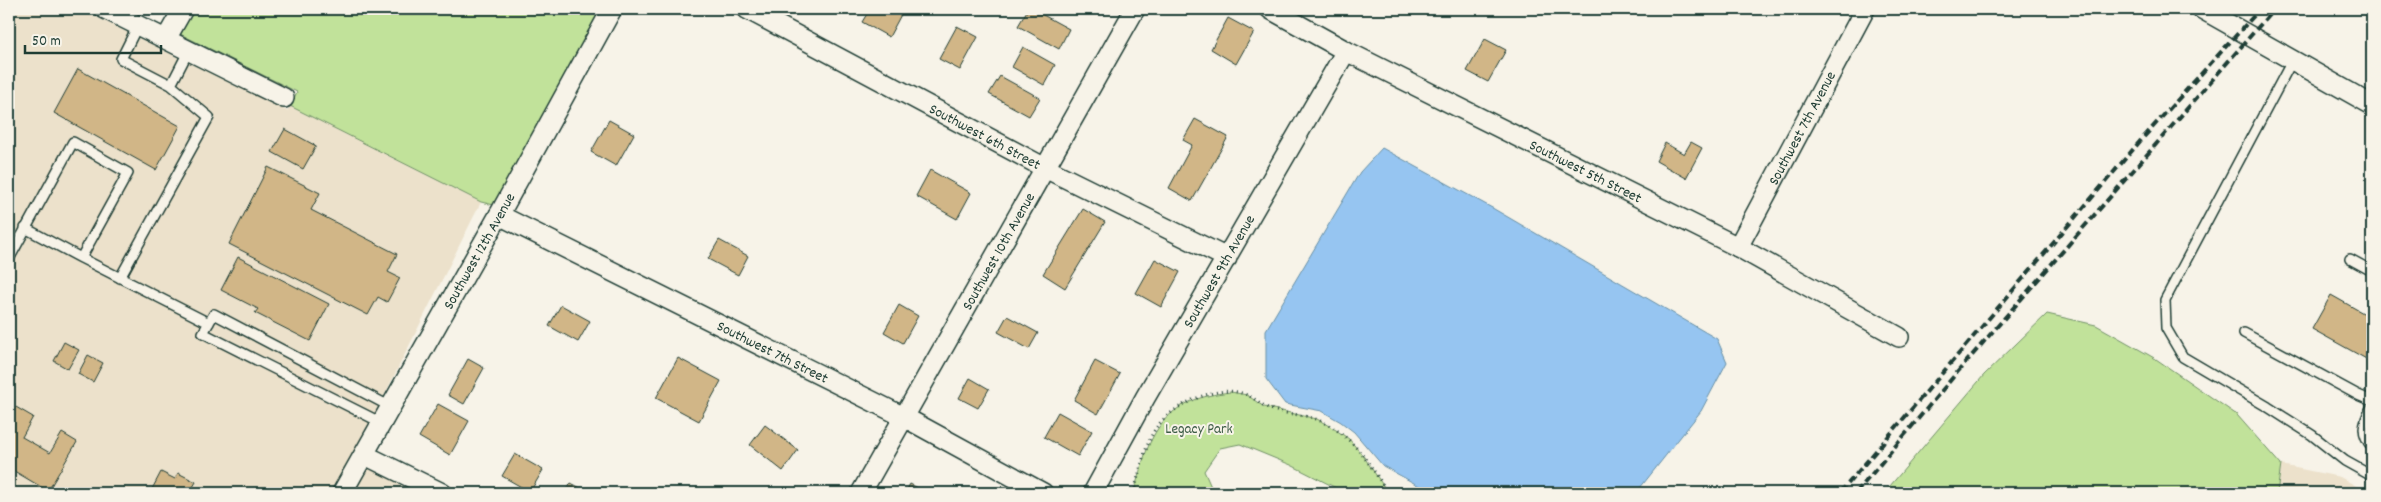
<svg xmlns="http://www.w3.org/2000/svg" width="2381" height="502" font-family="Dekko,sans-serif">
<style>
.built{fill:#ece1cb}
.green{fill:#c1e29a;stroke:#709067}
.water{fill:#96c5f1;stroke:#668fa5}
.building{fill:#d1b687;stroke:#1f3d34}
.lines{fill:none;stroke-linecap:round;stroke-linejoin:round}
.lane-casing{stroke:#1f3d34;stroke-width:12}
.street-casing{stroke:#1f3d34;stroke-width:22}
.path{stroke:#1f3d34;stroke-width:3;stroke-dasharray:1 4;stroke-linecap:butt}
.lane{stroke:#f7f3e8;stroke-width:9}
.street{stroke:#f7f3e8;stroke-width:19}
.rail{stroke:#1f3d34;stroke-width:4;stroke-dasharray:8 4;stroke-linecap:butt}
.labels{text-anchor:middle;stroke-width:4;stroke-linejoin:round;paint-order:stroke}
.street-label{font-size:15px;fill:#1f3d34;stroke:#f7f3e8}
.park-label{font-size:15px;fill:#3f5e48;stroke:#f7f3e8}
</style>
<rect width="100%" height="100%" fill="#f7f3e8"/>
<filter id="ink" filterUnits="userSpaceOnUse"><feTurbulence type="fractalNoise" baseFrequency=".02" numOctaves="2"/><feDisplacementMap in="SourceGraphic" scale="10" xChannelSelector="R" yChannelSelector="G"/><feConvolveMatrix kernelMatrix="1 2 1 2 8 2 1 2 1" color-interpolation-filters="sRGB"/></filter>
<g filter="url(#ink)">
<path class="built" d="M9,9H80L287,111L290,106L481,202L357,450L332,493H9Z
M2281,465L2340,477L2369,493H2277Z
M368,468L419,493H353Z"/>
<path class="green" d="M193,9H601L494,205L481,202L290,106L297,92L180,34Z
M2047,314L2096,325L2156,359L2237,415L2281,465L2277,493H1884L1984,375Z
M1231,392L1247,395L1264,407L1317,419L1336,430L1349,439L1364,457L1388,493H1346L1291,465L1240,444L1220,448L1204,471L1212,489L1224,493H1134C1149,432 1163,399 1231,392Z"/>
<path class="water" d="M1382,148L1494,209L1717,339L1727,362L1701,411L1636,493H1432L1383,466L1354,432L1341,422L1322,411L1285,404L1266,379V330L1360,172Z"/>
<path class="building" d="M870,9H904L889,37L862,22Z
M1028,9H1032L1069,29L1059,49L1018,26Z
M1228,18L1254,32L1236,64L1211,49Z
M957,26L978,37L960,70L939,59Z
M1485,39L1506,50L1488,82L1467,71Z
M1023,47L1055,65L1044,85L1012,67Z
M78,69L180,126L156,170L54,113Z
M1000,76L1040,98L1029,116L989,94Z
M1195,119L1228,137L1192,201L1169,188L1192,145L1183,140Z
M609,120L634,134L616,166L591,152Z
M285,129L316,146L303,169L272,152Z
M1691,142L1702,148L1686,178L1656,161L1665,143L1684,154Z
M268,167L320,193L311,210L397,254L388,272L400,278L387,302L378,297L368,315L229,244Z
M930,170L971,193L957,219L916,196Z
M1083,209L1105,222L1065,288L1043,274Z
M719,240L748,256L738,275L708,259Z
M238,257L329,304L310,341L255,313L258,309L221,290Z
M1155,259L1180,272L1161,307L1136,293Z
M2331,295L2372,318V357L2370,361L2312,329Z
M561,305L590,321L578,342L549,326Z
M899,305L918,316L903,343L884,332Z
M1007,316L1038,333L1029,349L998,332Z
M64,342L79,350L68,369L54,361Z
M88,355L103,363L93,382L78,374Z
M678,358L721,381L699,421L656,398Z
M468,359L484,368L464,404L448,395Z
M1095,361L1120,374L1098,414L1074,400Z
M970,378L989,389L978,408L959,398Z
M9,403L33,417L22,437L50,453L62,433L77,442L48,491L9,468Z
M438,404L469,421L450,455L419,437Z
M1058,412L1092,431L1078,456L1044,437Z
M765,425L798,450L783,471L750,445Z
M515,454L543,470L530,492L502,476Z
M161,472L175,479L178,473L196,482L193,487L206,493H150Z
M571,483L590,493H565Z
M910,484L928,493H905Z"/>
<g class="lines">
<g class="lane-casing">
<path id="lane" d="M2293,59L2165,300L2166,328L2183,357L2268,407L2312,435L2345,461L2372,476
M171,85L189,50
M81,258L209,323
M9,259L73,142L128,173L81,258L25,228
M2350,259L2372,271
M120,278L209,117L171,85L121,59L138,25
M2244,333L2358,395L2372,401
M2372,406C2363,423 2360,432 2372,447
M382,423L203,333L214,314L391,407"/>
</g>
<g class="street-casing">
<g id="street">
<path d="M105,9L284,98"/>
<path id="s1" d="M747,9L1045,168L1227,258"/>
<path id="s2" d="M1270,9L1346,51L1738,247L1899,337"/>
<path d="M2202,9L2372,105"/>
<path d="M166,39L183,9"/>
<path id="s3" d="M499,215L904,417L1043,493"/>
<path id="s4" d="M1738,247L1865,9"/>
<path d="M365,455L442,493"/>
<path id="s5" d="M342,493L499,215L612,9"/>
<path id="s6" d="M861,493L1135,9"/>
<path id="s7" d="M1093,493L1145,398L1346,51"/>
</g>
</g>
<path class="path" d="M1134,493C1138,476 1146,442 1156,428C1172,405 1219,382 1247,395C1257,399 1263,407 1273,410C1288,415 1305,414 1318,420C1351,433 1370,464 1388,493"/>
<use href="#lane" class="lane"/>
<use href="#street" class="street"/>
<path class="rail" d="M1840,493L2142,139L2260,9
M1856,493L1954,376L2274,9"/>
</g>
</g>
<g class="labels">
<g class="street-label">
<text dy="5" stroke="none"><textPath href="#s4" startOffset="135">Southwest 7th Avenue</textPath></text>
<text dy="5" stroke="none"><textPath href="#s1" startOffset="270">Southwest 6th Street</textPath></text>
<text dy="5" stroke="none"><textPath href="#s2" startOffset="355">Southwest 5th Street</textPath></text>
<text dy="5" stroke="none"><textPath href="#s6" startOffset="278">Southwest 10th Avenue</textPath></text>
<text dy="5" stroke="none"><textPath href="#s5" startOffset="278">Southwest 12th Avenue</textPath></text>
<text dy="5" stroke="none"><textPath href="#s7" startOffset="255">Southwest 9th Avenue</textPath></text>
<text dy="5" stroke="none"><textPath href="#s3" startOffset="306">Southwest 7th Street</textPath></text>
</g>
<g class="park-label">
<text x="1199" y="433">Legacy Park</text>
</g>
</g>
<rect width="2381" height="502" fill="none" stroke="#f7f3e8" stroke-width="30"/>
<rect x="15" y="15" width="2351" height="472" fill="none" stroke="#1f3d34" stroke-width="2" filter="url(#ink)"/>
<path d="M25 45v8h136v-8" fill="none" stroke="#1f3d34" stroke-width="2.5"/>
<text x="32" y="45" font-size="15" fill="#1f3d34" stroke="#f7f3e8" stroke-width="4" paint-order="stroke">50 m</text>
</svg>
